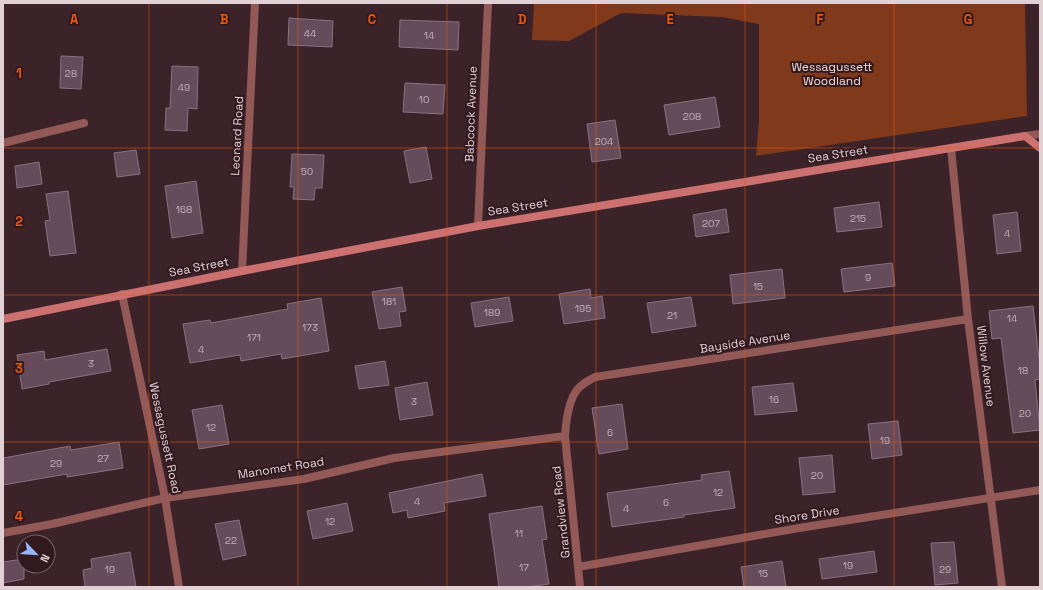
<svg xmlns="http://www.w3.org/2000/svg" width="1043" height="590" font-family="'Space Grotesk',sans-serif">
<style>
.green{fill:#80391b}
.building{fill:#664c5b;stroke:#8b7080}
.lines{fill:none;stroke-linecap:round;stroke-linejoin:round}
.street{stroke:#935957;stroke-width:8}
.secondary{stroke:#cc716f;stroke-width:8}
.grid{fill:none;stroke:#e8590c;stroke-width:1;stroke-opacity:0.55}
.labels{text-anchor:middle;stroke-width:4;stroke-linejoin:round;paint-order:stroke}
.number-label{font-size:10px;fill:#c2afb6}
.park-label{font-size:12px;fill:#f2dbd3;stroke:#321920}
.street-label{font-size:12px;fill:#e1d0d4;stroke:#321920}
.grid-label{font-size:13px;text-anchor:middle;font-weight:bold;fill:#e8590c;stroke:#321920;stroke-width:4;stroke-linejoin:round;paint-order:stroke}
</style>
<rect width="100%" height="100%" fill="#3c232a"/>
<path class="green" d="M534,3H1025L1027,116L756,156L759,120V24L722,17L621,13L569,41L532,40Z"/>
<path class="building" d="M289,18L333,21L332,47L288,45Z
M400,20L459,22L458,50L399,47Z
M61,56L83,57L81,89L60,88Z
M172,66L198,67L197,109L188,108L187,131L165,130L166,108H170Z
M405,83L445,85L443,114L403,112Z
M715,97L720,127L669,135L664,105Z
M615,120L621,158L592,162L587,124Z
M426,147L432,179L410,183L404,151Z
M136,150L140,174L117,177L114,153Z
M292,154L324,155L322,188H315L314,200L293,199L294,187H290Z
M39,162L42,184L17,188L15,166Z
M196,181L203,233L172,238L165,186Z
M68,191L76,253L50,256L45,221L50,220L46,194Z
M879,202L882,227L837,232L834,208Z
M726,209L729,232L696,237L693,215Z
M1017,212L1021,251L997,254L993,215Z
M892,263L895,286L844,292L841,269Z
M782,269L785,298L733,304L730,275Z
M402,287L406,311L399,312L401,326L379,329L372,292Z
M590,289L591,298L602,296L605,318L564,324L559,294Z
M509,297L513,321L475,327L471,303Z
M691,297L696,326L652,333L647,303Z
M321,298L329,351L282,359L281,354L241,361L240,355L190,363L183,324L210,320L211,323L288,309L287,304Z
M1033,306L1039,358H1040V379L1035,380L1040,430L1013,433L1001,338L992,339L989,311Z
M107,349L111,371L49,382V384L22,389L17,355L44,351L45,360Z
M385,361L389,385L359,389L355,366Z
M427,382L433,415L400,420L395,388Z
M793,383L797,411L755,415L752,387Z
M622,404L628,449L599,454L592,408Z
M222,405L229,444L199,449L192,410Z
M898,421L902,455L872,459L868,424Z
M119,442L123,468L67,477V474L3,485V458L70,446L71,450Z
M832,455L835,492L803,495L799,458Z
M729,471L735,508L684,515V517L612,527L607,493L702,480L701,475Z
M482,474L486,496L444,503L445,511L408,518L407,510L393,513L389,493Z
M347,503L353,531L313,539L307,511Z
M542,506L547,539L542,540L549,584L527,587H499L489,514Z
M239,520L246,555L223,560L215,524Z
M954,542L958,583L935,585L931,543Z
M874,551L877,572L822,579L819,559Z
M130,552L136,587H85L83,570L92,568L91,559Z
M24,559V579L3,583V562Z
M782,561L786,587H744L741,567Z"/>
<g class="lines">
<path class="street" d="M1025,136L1040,134
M3,143L84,123
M951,148L968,319L1002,587
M478,226L488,3
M242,271L255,3
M122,294L165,498L179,587
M3,533L52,524L165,498L304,479L394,458L565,436
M578,567L799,528L1040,490
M580,587L565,436C566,421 569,395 581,386C585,382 590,380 595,377L968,319"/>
<path class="secondary" d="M3,319L242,271L478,226L951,148L1025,136L1040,148"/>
</g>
<path class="grid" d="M149,3V587M298,3V587M447,3V587M596,3V587M745,3V587M894,3V587M3,148H1040M3,295H1040M3,442H1040"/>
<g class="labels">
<g class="number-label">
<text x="310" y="37">44</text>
<text x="429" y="39">14</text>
<text x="71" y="77">28</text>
<text x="184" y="91">49</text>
<text x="424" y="103">10</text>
<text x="692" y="120">208</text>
<text x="604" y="145">204</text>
<text x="307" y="175">50</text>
<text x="184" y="213">168</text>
<text x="858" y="222">215</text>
<text x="711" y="227">207</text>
<text x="1007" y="237">4</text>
<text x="868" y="281">9</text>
<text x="758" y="290">15</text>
<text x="389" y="305">181</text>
<text x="583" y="312">195</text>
<text x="492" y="316">189</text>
<text x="672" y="319">21</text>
<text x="1012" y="322">14</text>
<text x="310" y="331">173</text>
<text x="254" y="341">171</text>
<text x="201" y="353">4</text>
<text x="91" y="367">3</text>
<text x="1023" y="374">18</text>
<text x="774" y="403">16</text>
<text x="414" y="405">3</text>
<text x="1025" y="417">20</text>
<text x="211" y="431">12</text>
<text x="610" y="436">6</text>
<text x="885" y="444">19</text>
<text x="103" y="462">27</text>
<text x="56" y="467">29</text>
<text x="817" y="479">20</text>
<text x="718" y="496">12</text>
<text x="417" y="505">4</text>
<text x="666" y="506">6</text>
<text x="626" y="512">4</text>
<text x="330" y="525">12</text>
<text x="519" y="537">11</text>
<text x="231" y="544">22</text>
<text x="848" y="569">19</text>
<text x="524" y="571">17</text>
<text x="110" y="573">19</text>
<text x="945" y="573">29</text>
<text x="763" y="577">15</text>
</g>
<g class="park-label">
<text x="832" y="71">Wessagussett<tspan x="832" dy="14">Woodland</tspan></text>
</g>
<g class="street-label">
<text transform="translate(471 114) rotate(-88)" y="4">Babcock Avenue</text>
<text transform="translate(237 136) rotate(-87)" y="4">Leonard Road</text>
<text transform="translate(838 154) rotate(-9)" y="4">Sea Street</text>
<text transform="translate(518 207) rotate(-9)" y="4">Sea Street</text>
<text transform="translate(199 267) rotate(-11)" y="4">Sea Street</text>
<text transform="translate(745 342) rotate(-9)" y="4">Bayside Avenue</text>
<text transform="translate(986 366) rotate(83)" y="4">Willow Avenue</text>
<text transform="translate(165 438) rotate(78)" y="4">Wessagussett Road</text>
<text transform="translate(281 468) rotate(-9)" y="4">Manomet Road</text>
<text transform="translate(561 512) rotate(-96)" y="4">Grandview Road</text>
<text transform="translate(807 515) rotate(-9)" y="4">Shore Drive</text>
</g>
</g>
<g class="grid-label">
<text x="74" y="24">A</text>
<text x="224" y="24">B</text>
<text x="372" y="24">C</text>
<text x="522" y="24">D</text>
<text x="670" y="24">E</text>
<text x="820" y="24">F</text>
<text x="968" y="24">G</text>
<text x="19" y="78">1</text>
<text x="19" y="226">2</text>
<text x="19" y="373">3</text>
<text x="19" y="521">4</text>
</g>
<rect width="1043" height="590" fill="none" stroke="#e1d0d4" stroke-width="8"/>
<g transform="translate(36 554) rotate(115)"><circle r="19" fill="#321920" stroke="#786268"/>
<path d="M0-3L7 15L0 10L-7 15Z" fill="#97b6fd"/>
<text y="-6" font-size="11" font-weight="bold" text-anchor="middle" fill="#e1d0d4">N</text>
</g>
</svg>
